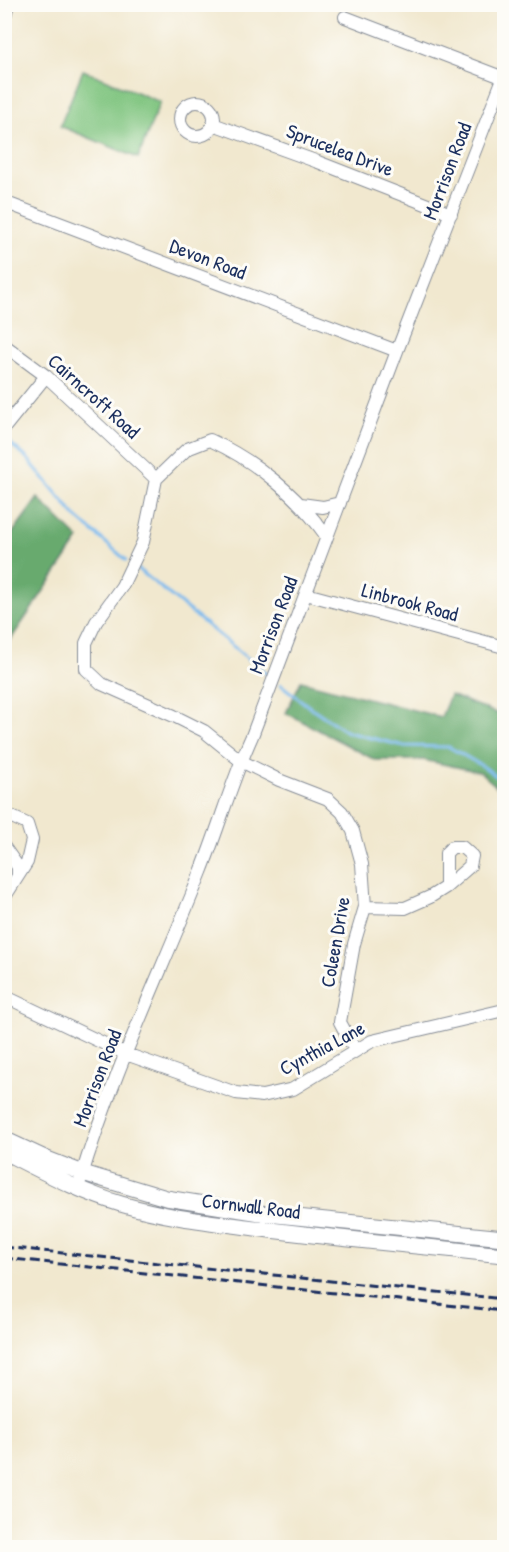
<svg xmlns="http://www.w3.org/2000/svg" width="509" height="1552" font-family="'Patrick Hand',sans-serif">
<style>
.green{fill:#80c580;stroke:#4e7a6f;stroke-width:1.5}
.forest{fill:#68aa6e;stroke:#426c66;stroke-width:1.5}
.lines{fill:none;stroke-linecap:round;stroke-linejoin:round}
.stream{stroke:#7abaee;stroke-width:3}
.minor-casing{stroke:#868c96;stroke-width:14}
.major-casing{stroke:#868c96;stroke-width:17}
.minor{stroke:#fff;stroke-width:12}
.major{stroke:#fff;stroke-width:15}
.rail{stroke:#1b2f5e;stroke-width:3;stroke-dasharray:9 4.5;stroke-linecap:butt}
.labels{text-anchor:middle;stroke-width:6;stroke-linejoin:round;paint-order:stroke}
.street-label{font-size:20px;fill:#1b2f5e;stroke:#fdfcf7}
</style>
<rect width="100%" height="100%" fill="#fdfcf7"/>
<filter id="ink" filterUnits="userSpaceOnUse"><feTurbulence type="fractalNoise" baseFrequency=".0167" numOctaves="2"/><feDisplacementMap in="SourceGraphic" scale="12" xChannelSelector="R" yChannelSelector="G"/><feConvolveMatrix kernelMatrix="1 2 1 2 8 2 1 2 1" color-interpolation-filters="sRGB"/></filter>
<filter id="wash" filterUnits="userSpaceOnUse"><feTurbulence type="fractalNoise" baseFrequency=".008" numOctaves="4" result="noise"/><feDisplacementMap in="SourceGraphic" scale="24" xChannelSelector="R" yChannelSelector="G"/><feGaussianBlur stdDeviation="1.35" result="paint"/><feColorMatrix in="noise" values="0 0 0 0 0 0 0 0 0 0 0 0 0 0 0 0 0 1.4 0 .05"/><feComposite in="paint" operator="in"/></filter>
<g filter="url(#wash)">
<rect width="100%" height="100%" fill="#f1e8cf"/>
<path class="green" d="M83,70L160,102L138,158L60,126Z"/>
<path class="forest" d="M38,498L79,539L5,648V543Z
M301,681L441,717L450,695L504,716V793L480,772L423,760H375L286,713Z"/>
<g class="lines">
<path class="stream" d="M5,439L27,458L77,518L126,560
M138,569L267,674
M280,684L307,705L347,732L404,746L449,747L484,767L504,782"/>
</g>
</g>
<g filter="url(#ink)">
<g class="lines">
<g class="minor-casing">
<path id="minor" d="M345,17L504,78
M4,20L8,4
M180 119a17 17 0 1 1 34 0a17 17 0 1 1-34 0Z
M213,124L318,162L451,214
M4,202L397,351
M4,345L46,376L156,479
M4,428L46,376
M301,504L323,507L340,503
M327,537C298,496 256,461 210,440L187,449L156,479L143,542L122,586L96,622L86,643V669L102,684L174,716L204,731L241,761L279,780L328,799L342,812L353,831L362,864L365,907L354,944L340,1022L355,1050
M306,594L504,647
M4,819L12,817L27,824L32,840L27,862L4,898
M4,847L18,867V875
M365,907L405,908L430,897L446,887L470,866L472,856L462,847H452L446,853V887
M4,996L126,1054L236,1093L262,1096L293,1089L372,1041L504,1010
M80,1181C112,1075 160,975 201,872C219,827 232,780 252,736L397,351L504,76"/>
</g>
<g class="major-casing">
<path id="major" d="M4,1139L47,1159L83,1173L166,1198L267,1214L504,1238
M4,1152C42,1171 80,1192 121,1204C164,1217 210,1222 255,1228C338,1239 421,1246 504,1255"/>
</g>
<use href="#minor" class="minor"/>
<use href="#major" class="major"/>
<path class="rail" d="M4,1247L504,1299
M4,1258L504,1311"/>
</g>
</g>
<g class="labels">
<g class="street-label">
<text transform="translate(340 150) rotate(21)" y="7">Sprucelea Drive</text>
<text transform="translate(447 171) rotate(-69)" y="7">Morrison Road</text>
<text transform="translate(208 259) rotate(21)" y="7">Devon Road</text>
<text transform="translate(94 396) rotate(42)" y="7">Cairncroft Road</text>
<text transform="translate(410 602) rotate(15)" y="7">Linbrook Road</text>
<text transform="translate(273 625) rotate(-69)" y="7">Morrison Road</text>
<text transform="translate(335 942) rotate(-80)" y="7">Coleen Drive</text>
<text transform="translate(322 1048) rotate(-28)" y="7">Cynthia Lane</text>
<text transform="translate(97 1078) rotate(-69)" y="7">Morrison Road</text>
<text transform="translate(251 1206) rotate(7)" y="7">Cornwall Road</text>
</g>
</g>
<rect width="509" height="1552" fill="none" stroke="#fdfcf7" stroke-width="24"/>
</svg>
